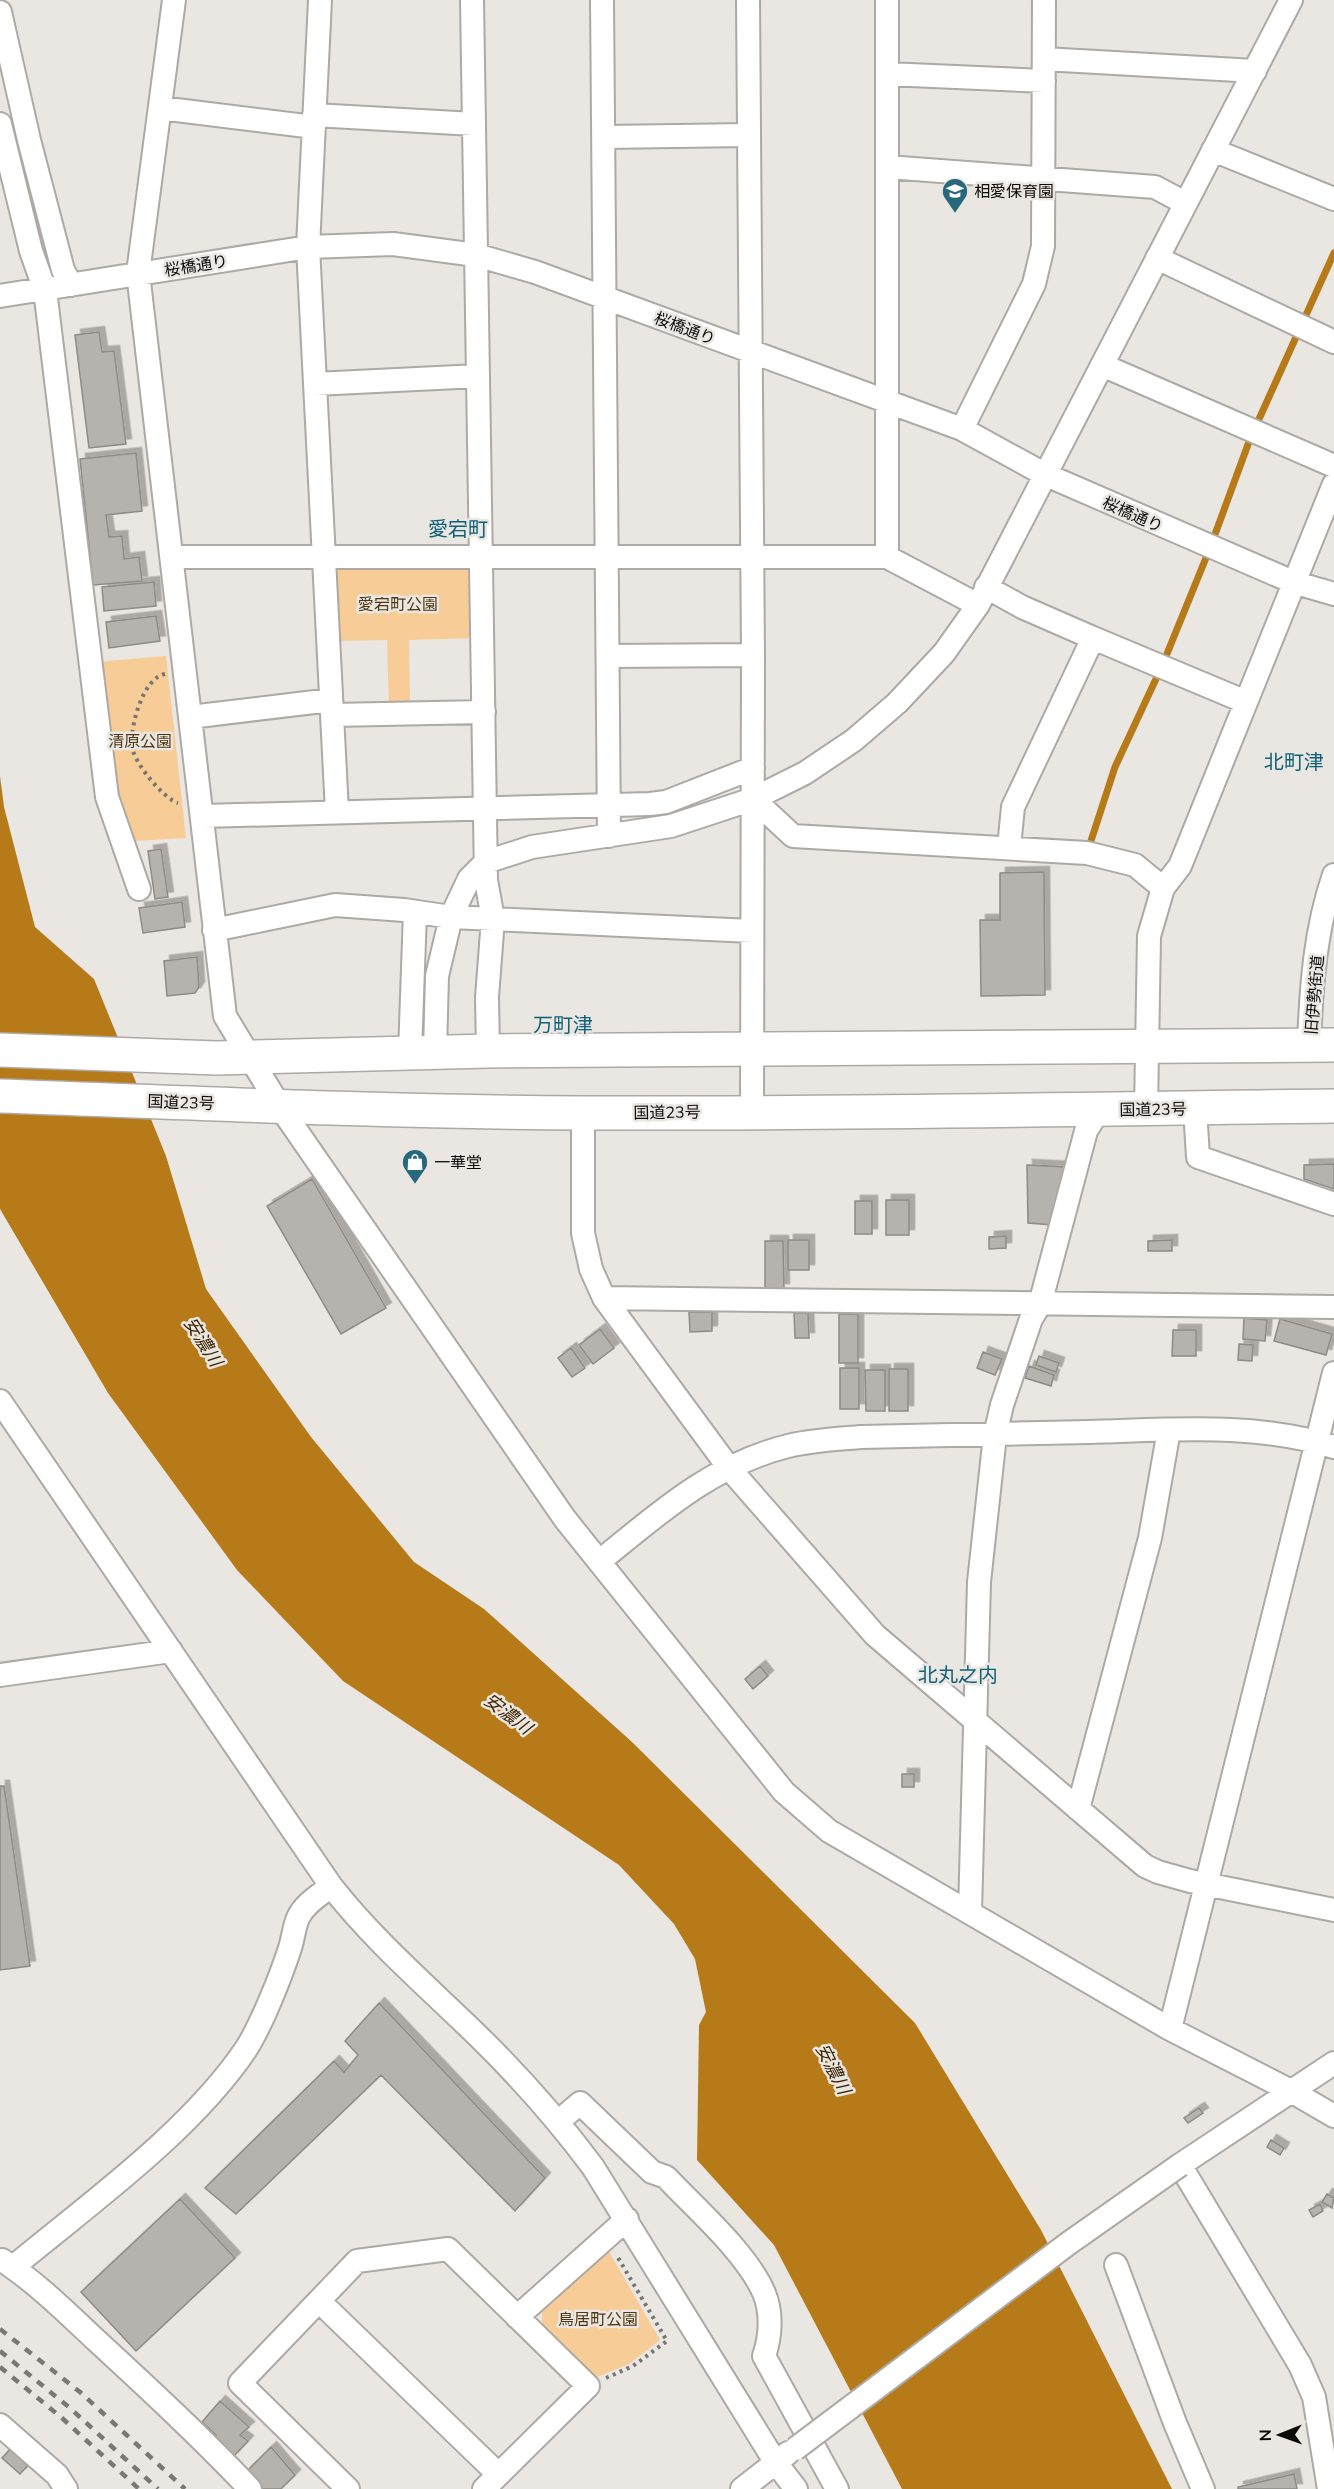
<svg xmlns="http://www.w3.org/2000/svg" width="1334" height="2489" font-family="Mulish,'Noto Sans JP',sans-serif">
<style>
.green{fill:#f7cc96}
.water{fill:#b77a18}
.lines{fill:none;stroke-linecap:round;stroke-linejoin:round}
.stream{stroke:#b77a18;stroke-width:7}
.building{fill:#b6b2ad;stroke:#8f8b87;stroke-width:1.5;filter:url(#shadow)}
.minor-casing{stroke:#ada9a4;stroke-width:26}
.highway-casing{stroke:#ada9a4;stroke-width:36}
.path{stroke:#777572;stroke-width:4;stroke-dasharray:3 4.5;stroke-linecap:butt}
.minor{stroke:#fff;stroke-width:22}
.highway{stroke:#fff;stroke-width:33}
.rail{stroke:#7a7774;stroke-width:4.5;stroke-dasharray:8 8;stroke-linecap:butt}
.minor-bridge-casing{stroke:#ada9a4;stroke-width:26;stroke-linecap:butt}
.minor-bridge{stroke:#fff;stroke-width:22}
.labels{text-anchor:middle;stroke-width:5;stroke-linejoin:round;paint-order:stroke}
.poi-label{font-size:16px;fill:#0d0b0a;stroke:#eae6e1;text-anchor:start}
.street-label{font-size:16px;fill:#0d0b0a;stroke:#eae6e1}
.park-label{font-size:16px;fill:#503712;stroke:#eae6e1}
.water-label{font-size:18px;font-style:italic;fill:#3c2300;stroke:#eae6e1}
.quarter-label{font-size:20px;fill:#106178;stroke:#eae6e1}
</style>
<defs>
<filter id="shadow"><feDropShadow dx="5.5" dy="-5.5" stdDeviation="0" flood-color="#0004"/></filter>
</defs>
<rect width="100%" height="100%" fill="#eae6e1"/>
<path class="green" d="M342,567H464L472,575L474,638L409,640L410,706L389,707L387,640L338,641L335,574Z
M166,656L186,838L134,841L115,807L97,662Z
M608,2250L660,2340L629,2364L597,2377L542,2326V2309Z"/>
<path class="water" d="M0,776L4,807L35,927L94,979L166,1156L206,1289L311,1437L414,1562L484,1609L632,1742L915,2023L1041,2230L1172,2489H902L774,2245L697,2160L699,2025L706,2012L695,1959L674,1924L619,1865L343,1681L237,1570L108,1393L0,1209Z"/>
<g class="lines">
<path class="stream" d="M1088,850L1115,767L1162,666L1210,548L1250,439L1334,253"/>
</g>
<path class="building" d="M99,332L102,352L114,351L126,444L89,448L75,335Z
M136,453L142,511L106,515L109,537L122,536L124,559L139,557L142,581L93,585L80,459Z
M154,582L156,606L104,611L102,587Z
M156,616L160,641L109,648L106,622Z
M161,849L168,897L155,899L148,851Z
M1044,872L1045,995L981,996L980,920H1000V873Z
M182,902L185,927L143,933L139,908Z
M197,957L199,987L195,993L167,996L164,961Z
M1334,1164V1189L1304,1179V1165Z
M1027,1165L1067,1167L1053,1225L1028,1223Z
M312,1179L386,1308L341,1334L267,1206Z
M886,1200H909V1235H886Z
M855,1201H872V1234H855Z
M1006,1236V1248L989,1249V1237Z
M788,1240H809V1270H788Z
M1172,1240V1251H1148V1241Z
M765,1241H783L784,1289H765Z
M689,1312H712V1331L690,1332Z
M794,1313H808L809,1338H795Z
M839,1314H858V1363H839Z
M1244,1318L1267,1320L1265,1341L1243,1339Z
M1280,1319L1332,1334L1326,1355L1274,1341Z
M600,1329L614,1348L593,1364L579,1345Z
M1173,1330H1196V1356H1172Z
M1239,1344L1253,1345L1252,1361L1238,1360Z
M571,1348L585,1368L572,1377L558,1358Z
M983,1352L1002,1359L995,1375L977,1368Z
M1039,1356L1059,1363L1056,1372L1036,1365Z
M1029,1366L1054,1375L1051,1386L1025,1378Z
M840,1368H859V1409H840Z
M889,1369H908V1411H889Z
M865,1370H885V1411H866Z
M760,1666L768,1676L753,1689L745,1679Z
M902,1774H914V1787H902Z
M0,1786H4L30,1966L0,1970Z
M379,2003L545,2178L515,2211L381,2075L236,2214L205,2188L334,2061L344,2072L358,2055L345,2041Z
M1199,2108L1203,2113L1188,2123L1184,2118Z
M1271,2140L1284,2148L1280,2155L1267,2147Z
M1327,2194L1334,2198L1332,2208L1322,2202Z
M180,2199L235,2258L136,2351L81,2292Z
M1320,2204L1323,2211L1313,2217L1309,2210Z
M220,2401L249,2427L240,2435L248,2441L232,2458L211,2441L216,2435L202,2422Z
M13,2446L31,2462L20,2474L2,2458Z
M271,2447L295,2475L281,2489H261L245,2473Z
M1294,2474L1297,2489H1238V2487Z"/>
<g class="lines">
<g class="minor-casing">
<path id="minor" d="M174,0L138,273L225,1016L280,1107L565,1519L784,1792L829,1831L1170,2029L1291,2091L1334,2116
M320,0L308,247L337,812
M472,0L486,880L493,919L487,997L488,1051
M602,0L609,836
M748,0L753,655L752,1112
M887,0V557
M0,12L29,140L63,270L71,285
M1044,59L1255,71
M887,74L1044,81
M160,108L314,127
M314,115L474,124
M0,124L31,251L45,290L107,797L139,889
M604,137L748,135
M1213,150L1334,199
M887,167L1155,187L1185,203
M1157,258L1334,342
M0,296L308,247L393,244L476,255L535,272L962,429L1044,474L1293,582L1334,594
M1102,365L1334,466
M315,384L478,376
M962,429L1034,284L1043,246L1044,0
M172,557H887L978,605
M986,587L1022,607L1093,638
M608,656L753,655
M332,715L484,712
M190,717L331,700
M753,799L793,836L1087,853L1135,865L1163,888
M203,816L650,804L666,802L753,768
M1009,847L1013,807L1093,638L1246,702
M214,930L335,905L404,910L451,917L752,931
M1309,1045C1311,989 1315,929 1334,875
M410,1053L415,912
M435,1053L437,976L451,917L469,879L486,862L532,847L671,826L753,799L805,773L854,740L897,703L944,653L978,605L1291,0
M1146,1109L1149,936L1163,888L1180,866L1334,484
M1195,1109L1198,1157L1334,1204
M583,1113V1233L591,1269L604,1298L729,1468L875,1635L1145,1866L1158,1872L1190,1881L1334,1910
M604,1298L1334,1307
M0,1401L331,1886C375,1942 428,1987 478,2036C520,2077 558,2120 593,2167L776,2463L796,2489
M600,1561C659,1513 712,1465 788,1446C812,1440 837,1439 861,1437C937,1436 1013,1434 1089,1432C1170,1430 1256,1422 1334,1447
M0,1675L171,1651
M1078,1809L1150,1538L1169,1430
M970,1912L979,1582L995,1435L1002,1405L1031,1319L1040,1304L1086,1131L1099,1110
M1170,2029L1334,1373
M559,2121L580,2103L652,2172L666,2177C696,2209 747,2253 764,2293C772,2312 771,2336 764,2356L837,2489
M2,2260C37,2283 67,2313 97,2341C149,2389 201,2437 250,2489
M1116,2265L1175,2423L1203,2489
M13,2267C89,2204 191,2131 246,2049C261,2026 281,1976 290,1948C293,1939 294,1927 298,1918C304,1904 320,1895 331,1886
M319,2301L498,2474
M517,2317L627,2219
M0,2425L57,2475L66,2489
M348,2489L240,2383L357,2261L448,2249L588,2386L484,2489
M742,2489L788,2453
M1329,2489L1314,2397L1300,2365L1180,2165L1334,2063"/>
</g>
<g class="highway-casing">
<path id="highway" d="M0,1050L216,1058L488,1051L1334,1045
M0,1096C194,1103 389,1112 583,1113C833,1114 1084,1109 1334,1106"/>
</g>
<path class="path" d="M165,674C143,678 130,726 132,746C133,762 164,799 178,803
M606,2378L633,2366L667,2341L617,2256"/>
<use href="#minor" class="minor"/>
<use href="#highway" class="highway"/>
<path class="rail" d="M0,2329L80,2392L185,2489
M0,2351L70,2408L158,2489
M0,2367L62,2418L139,2489"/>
<g class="minor-bridge-casing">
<path id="minor-bridge" d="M795,2449L1069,2243L1180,2165"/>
</g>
<use href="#minor-bridge" class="minor-bridge"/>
</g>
<defs>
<g id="school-pin" transform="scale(1.35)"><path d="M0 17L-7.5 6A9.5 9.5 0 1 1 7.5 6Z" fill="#28687d" stroke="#eae6e1"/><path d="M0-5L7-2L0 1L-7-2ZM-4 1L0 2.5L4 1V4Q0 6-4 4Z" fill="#fff"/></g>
<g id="shop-pin" transform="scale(1.35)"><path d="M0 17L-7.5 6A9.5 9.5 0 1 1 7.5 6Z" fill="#28687d" stroke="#eae6e1"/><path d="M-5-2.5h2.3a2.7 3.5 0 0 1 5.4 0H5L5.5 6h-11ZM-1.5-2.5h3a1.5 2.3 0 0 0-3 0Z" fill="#fff"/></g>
</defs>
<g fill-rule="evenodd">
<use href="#school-pin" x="955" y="191"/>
<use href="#shop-pin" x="415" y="1162"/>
</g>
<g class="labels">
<g class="poi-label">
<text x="974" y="197">相愛保育園</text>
<text x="434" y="1168">一華堂</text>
</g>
<g class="street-label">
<text transform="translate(196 265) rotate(-9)" y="6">桜橋通り</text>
<text transform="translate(685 328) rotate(21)" y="6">桜橋通り</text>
<text transform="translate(1133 514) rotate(24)" y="6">桜橋通り</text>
<text transform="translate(1314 995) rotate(-85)" y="6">旧伊勢街道</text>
<text transform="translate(181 1102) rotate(2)" y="6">国道23号</text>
<text transform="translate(1153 1109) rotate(-1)" y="6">国道23号</text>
<text transform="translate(667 1112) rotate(-1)" y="6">国道23号</text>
</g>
<g class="park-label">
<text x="398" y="610">愛宕町公園</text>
<text x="140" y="747">清原公園</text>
<text x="598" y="2325">鳥居町公園</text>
</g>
<g class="water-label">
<text transform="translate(203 1342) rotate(58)" y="6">安濃川</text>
<text transform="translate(508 1714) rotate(37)" y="6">安濃川</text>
<text transform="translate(833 2069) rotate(63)" y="6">安濃川</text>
</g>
<g class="quarter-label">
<text x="458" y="536">愛宕町</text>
<text x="1294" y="769">北町津</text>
<text x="563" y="1032">万町津</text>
<text x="958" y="1682">北丸之内</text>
</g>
</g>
<g transform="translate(1280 2435) rotate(269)" stroke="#eae6e1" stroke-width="4.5" paint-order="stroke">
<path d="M0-4.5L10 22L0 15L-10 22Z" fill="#0d0b0a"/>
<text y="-9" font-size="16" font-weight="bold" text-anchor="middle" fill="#0d0b0a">N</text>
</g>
</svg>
